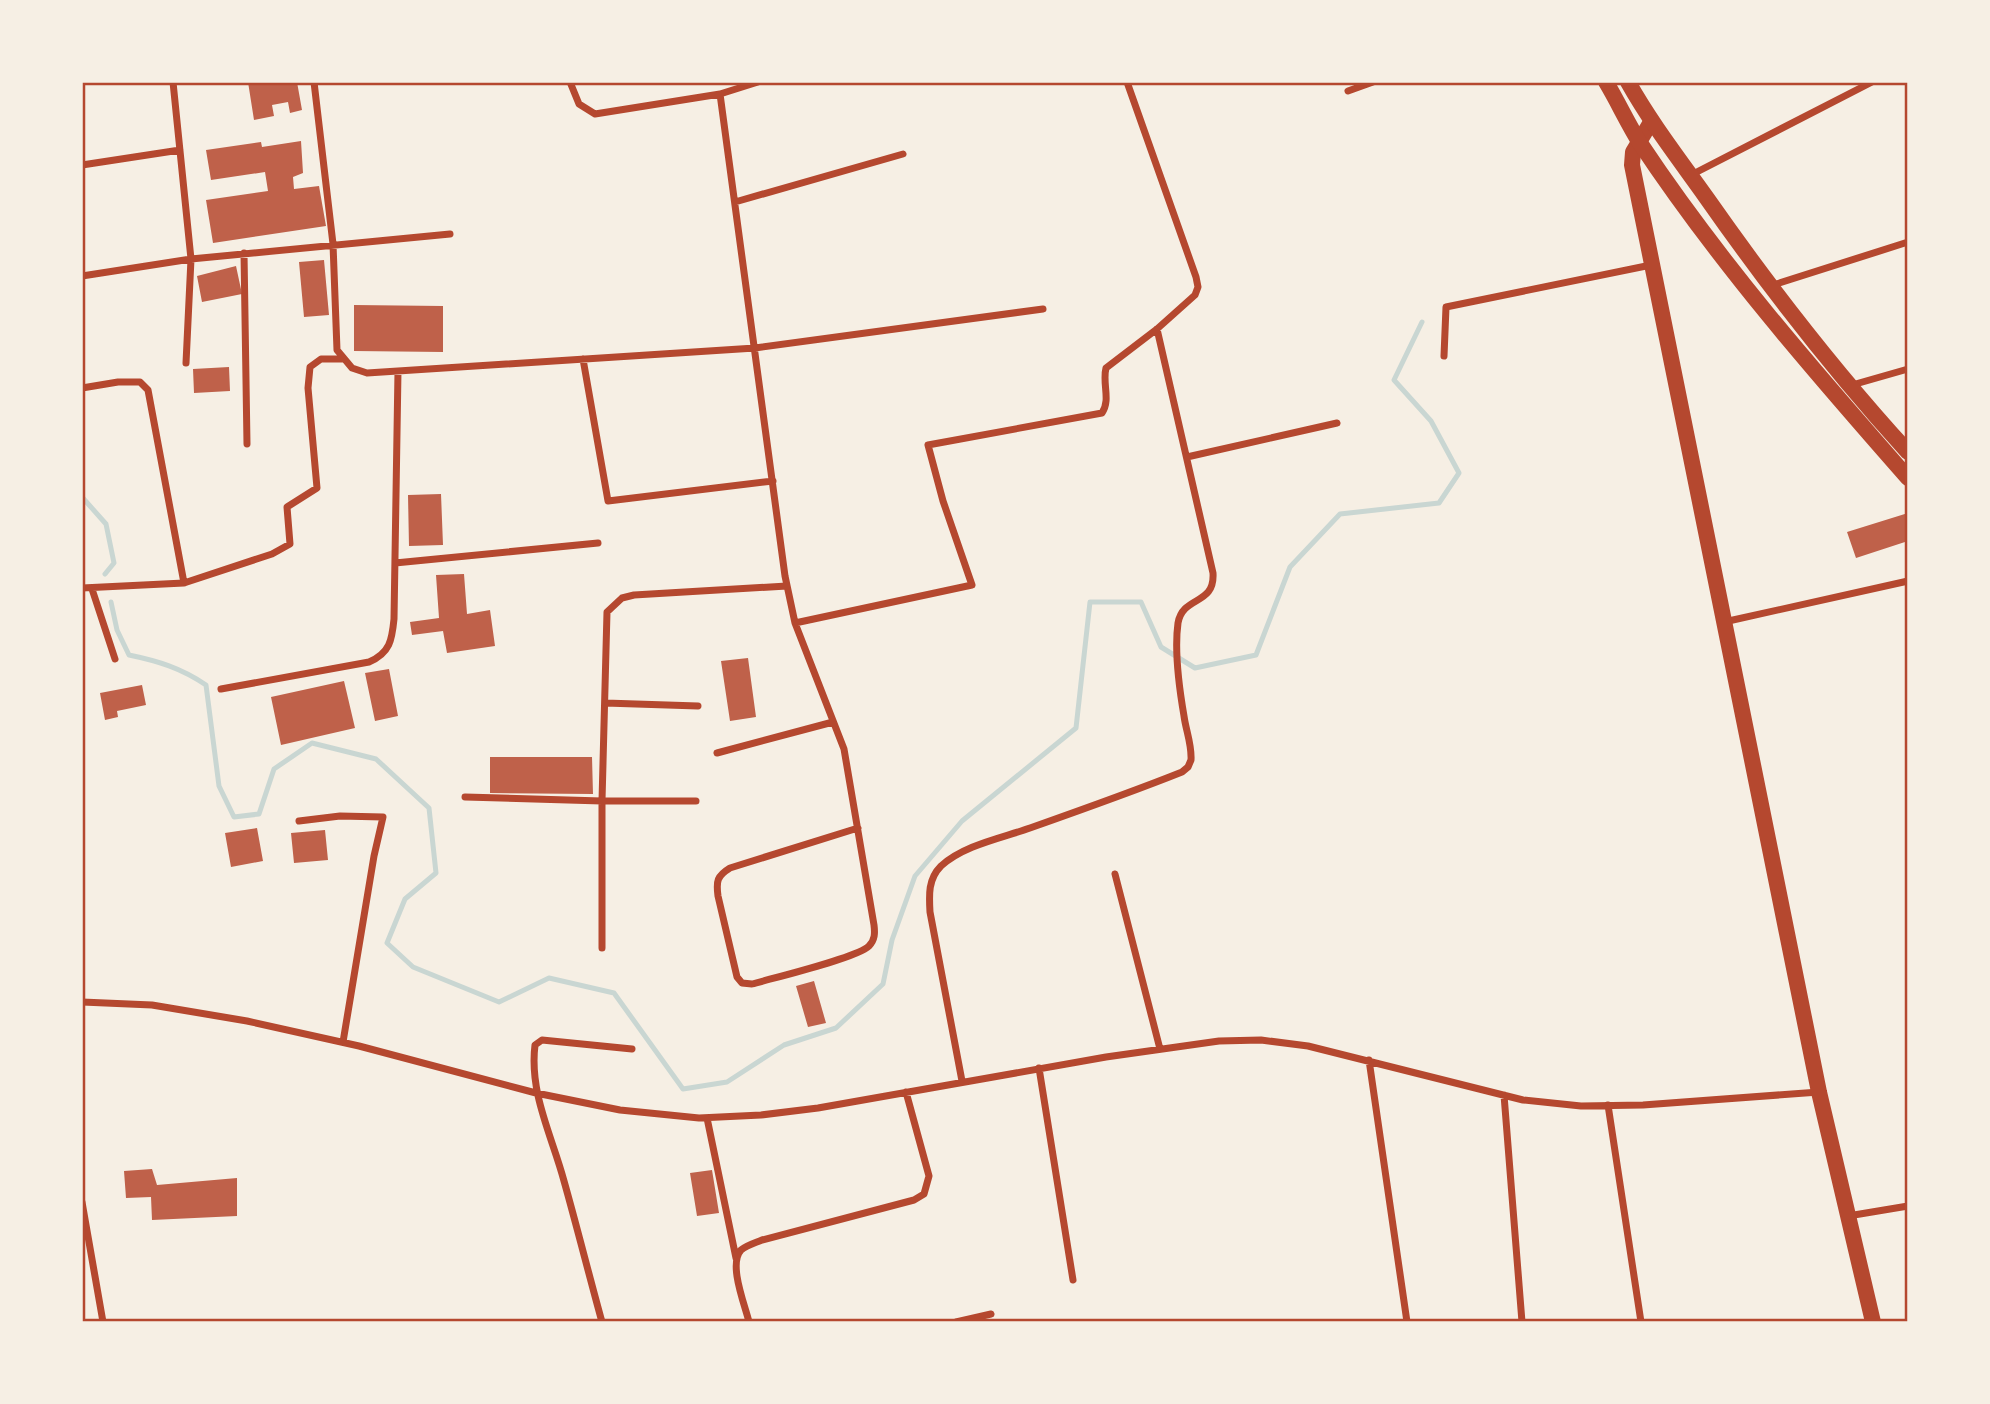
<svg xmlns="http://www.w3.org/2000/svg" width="1990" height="1404" font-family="Commissioner,sans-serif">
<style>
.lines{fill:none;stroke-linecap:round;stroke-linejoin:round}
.stream{stroke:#c9d6d2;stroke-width:5}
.building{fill:#bf614a}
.minor{stroke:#b5482f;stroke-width:7}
.primary{stroke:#b5482f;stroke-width:16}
.trunk{stroke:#b5482f;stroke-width:16}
.neatline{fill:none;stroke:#b5482f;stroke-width:2.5}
</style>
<rect width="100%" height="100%" fill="#f6efe4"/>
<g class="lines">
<path class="stream" d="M82,497L106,524L114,563L105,574
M111,602L117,630L129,655C158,661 181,668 206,685L219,786L234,817L259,814L274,769L312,743L376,759L429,808L436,873L405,899L387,943L413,967L499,1002L549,978L614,993L683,1089L727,1082L784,1045L836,1028L883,984L892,940L915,876L962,821L1076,728L1090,602H1141L1161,647L1195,668L1256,655L1290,567L1340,514L1439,503L1459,473L1431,421L1394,380L1422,322"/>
</g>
<path class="building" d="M248,82H297L302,110L290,113L288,102L272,105L274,116L254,120Z
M301,141L303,173L293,177L294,189L319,186L326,226L213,243L206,200L268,191L265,172L211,180L206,150L261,142L262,147Z
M324,260L329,315L304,317L299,262Z
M236,266L242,294L202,302L197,276Z
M354,305L443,306V352L354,351Z
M229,367L230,391L194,393L193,369Z
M441,494L443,545L409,546L408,495Z
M1908,513V541L1856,558L1847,532Z
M464,574L467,614L490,610L495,646L447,653L443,631L412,635L410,622L439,618L436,575Z
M748,658L756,717L730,721L721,661Z
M389,669L398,716L375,721L365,673Z
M344,681L355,728L281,745L271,697Z
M142,685L146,705L117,711L118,717L105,720L100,693Z
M490,757H592L593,794L490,793Z
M257,828L263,861L231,867L225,833Z
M325,830L328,860L294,863L291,833Z
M814,981L826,1023L808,1027L796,986Z
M152,1169L157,1185L237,1178V1216L152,1220L151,1197L126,1198L124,1171Z
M712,1170L719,1213L697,1216L690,1173Z"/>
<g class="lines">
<path class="minor" d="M173,82L191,259L186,363
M314,82L333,244L337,350L352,368L367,373L755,348L1043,309
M570,82L579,104L595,114L720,94
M758,82L720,94L785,576L795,623L844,749L874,925C875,933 875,940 869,946C857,958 773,978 752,984L742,983L737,977L718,896C716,881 717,876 730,868L858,828
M1348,91L1373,82
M82,165L180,150
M1691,175L1872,82
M735,202L903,154
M244,253L247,444
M82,276L191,259L450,234
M1770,286L1908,242
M1444,356L1446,307L1651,265
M583,359L608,501L773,481
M1852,385L1908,369
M82,388L118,382H140L148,390L184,583L272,554L290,544L287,507L317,488L308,388L310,367L321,359H343
M1187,457L1337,423
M395,563L598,543
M82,588L184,583
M92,589L115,659
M1724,622L1908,581
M795,623L972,585L943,501L928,445L1102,413C1111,400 1102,383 1106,368L1157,329L1195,295L1198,287L1196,277L1127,82
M221,689L369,662C390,653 392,640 394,619L398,371
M605,703L698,706
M717,753L833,722
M465,797L602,801H696
M299,821L340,816L383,817L374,856L343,1042
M1115,874L1160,1049
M602,948V801L607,612L622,598L634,595L787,586
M82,1002L152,1005L247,1021L359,1046L536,1093L620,1110L699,1118L761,1115L818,1108L1106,1057L1219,1041L1261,1040L1308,1046L1523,1100L1581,1106L1643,1105L1819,1092
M1369,1060L1407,1322
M1039,1068L1073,1280
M962,1081L930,912C929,895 928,879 941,866C964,845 1002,838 1030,828C1081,810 1132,792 1182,772L1188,767L1191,760C1192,745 1186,731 1184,716C1179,687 1174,652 1178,623C1183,595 1215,606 1213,573L1157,329
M1504,1095L1522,1322
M1608,1105L1641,1322
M707,1118L736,1258
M82,1202L103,1322
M1848,1216L1908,1206
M602,1322C589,1275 577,1227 564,1181C552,1136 529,1093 535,1045L542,1040L632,1049
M749,1322C745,1305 728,1264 741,1250C747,1245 755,1243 762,1240L914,1200L924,1194L929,1176L906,1092
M956,1322L991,1314"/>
<path class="primary" d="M1651,122L1633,152L1632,165L1819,1092L1873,1322"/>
<path class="trunk" d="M1606,82C1618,102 1628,124 1640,143C1719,262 1814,371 1908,478
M1628,82C1651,123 1679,159 1706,197C1769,287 1834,371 1908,452"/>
</g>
<rect width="1990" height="1404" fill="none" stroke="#f6efe4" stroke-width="168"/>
<rect x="84" y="84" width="1822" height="1236" class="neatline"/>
</svg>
